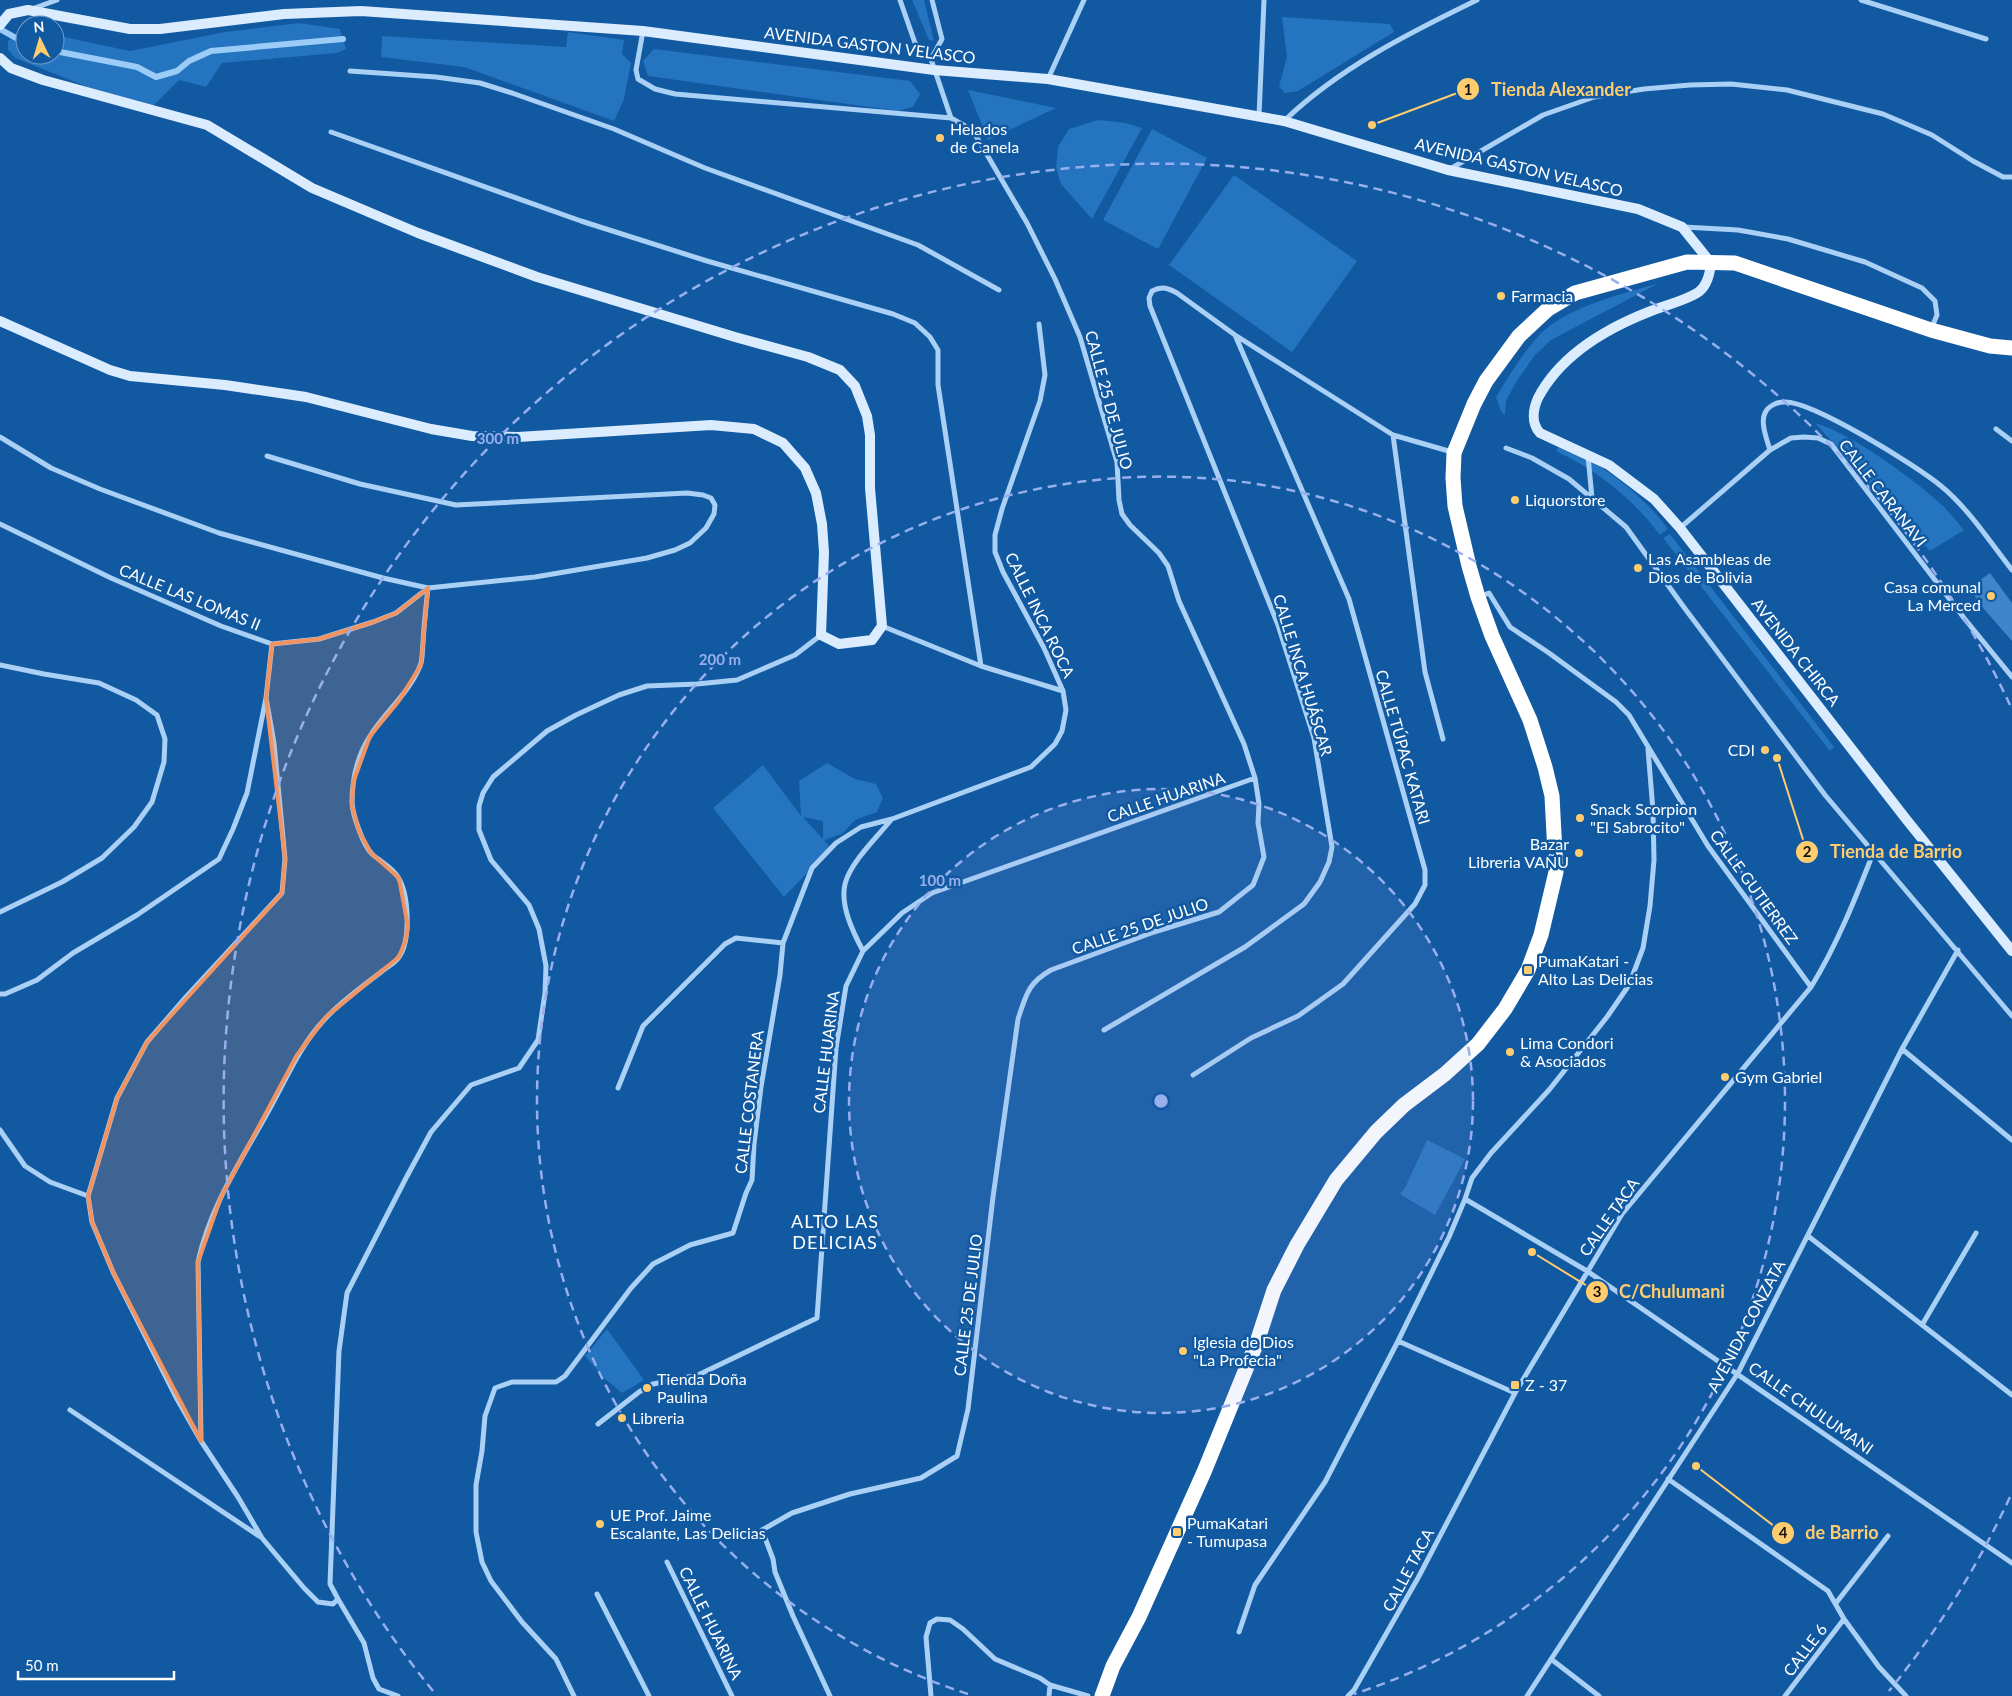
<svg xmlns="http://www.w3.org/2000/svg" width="2012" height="1696" font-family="Lato,sans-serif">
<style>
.green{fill:#2474bf;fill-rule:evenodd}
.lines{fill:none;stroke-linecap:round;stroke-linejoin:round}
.stream{stroke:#9bccf8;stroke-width:6}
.building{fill:#3e85c9}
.street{stroke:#aad0f5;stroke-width:5}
.secondary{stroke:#daecfe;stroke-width:10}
.highway{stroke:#fff;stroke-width:15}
.marked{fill:#f09361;fill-opacity:0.2;stroke:#f09361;stroke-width:4;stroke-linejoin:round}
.ring{fill:none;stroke:#99afed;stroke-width:2.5;stroke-dasharray:9 6}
.poi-dot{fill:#ffcc6e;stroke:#1159a1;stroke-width:2}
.labels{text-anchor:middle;stroke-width:5;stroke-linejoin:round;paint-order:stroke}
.street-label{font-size:16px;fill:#fff;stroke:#1159a1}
.poi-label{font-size:16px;fill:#fff;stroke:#1159a1;text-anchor:start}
.neighbourhood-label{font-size:18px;letter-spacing:1px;fill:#fff;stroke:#1159a1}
.centre{fill:#99afed;stroke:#1159a1;stroke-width:2.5}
.ring-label{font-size:15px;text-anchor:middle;font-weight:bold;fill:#99afed;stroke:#1159a1;stroke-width:5;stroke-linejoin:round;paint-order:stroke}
.leader{fill:none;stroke:#ffcc6e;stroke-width:2}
.callout-dot{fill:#ffcc6e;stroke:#1159a1;stroke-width:2}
.mark-label{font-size:15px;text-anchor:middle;font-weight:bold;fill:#111}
.callout-label{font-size:18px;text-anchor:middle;font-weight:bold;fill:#ffcc6e;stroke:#1159a1;stroke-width:5;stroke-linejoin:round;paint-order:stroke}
</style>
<rect width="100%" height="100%" fill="#1159a1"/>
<path class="green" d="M912,0H924L934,41L929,40Z
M1282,17L1390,24L1394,32L1298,91L1285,93L1279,86L1287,57Z
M299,23L340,29L346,49L337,53L222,63L206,87L179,80L148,111L15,58L8,50V41L21,29H25V55H55V35L130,51L225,32Z
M568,32L624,40L622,54L631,63L624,99L614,121L464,67L381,57L382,36L566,47Z
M654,49L910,81L920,94L913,107L898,111L648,76L643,61Z
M968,90L1056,108L988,140Z
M1098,120L1126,123L1142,128L1092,219L1061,184L1056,168L1058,147L1069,129Z
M1152,129L1207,158L1158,249L1103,220Z
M1234,175L1357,261L1292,352L1169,265Z
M1659,283L1551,340L1535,355L1516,382L1506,401L1505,415L1501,411L1496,397C1508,378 1520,357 1535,340C1562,307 1620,295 1659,283Z
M1815,423C1851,433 1912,478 1941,504C1949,511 1956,521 1964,530L1930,551Z
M1559,444C1600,463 1641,492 1668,529L1660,535C1633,499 1597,470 1556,451Z
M1670,534L1834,747L1830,751L1663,538Z
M827,763L855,779L876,784L883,798L877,812L855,820L842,834L824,840L831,848L784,897L713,808L763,765L801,816L799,781ZM803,817L823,821V839Z
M1427,1140L1465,1159L1435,1215L1400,1194L1405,1188Z
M607,1329L644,1380L622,1393L604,1378L585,1356Z"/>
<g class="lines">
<path class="stream" d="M0,29L25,43
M55,51L137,67L156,77L177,71L189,61L211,51L343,39"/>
</g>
<path class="building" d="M1990,573L2012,603V641L1984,609L1969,588Z"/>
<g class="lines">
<path class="street" d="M1861,0L1986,39
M32,9L57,0
M643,31L636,70L638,79L655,89L675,94L951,118
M931,59L942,39L932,0
M350,71L436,77L480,83L512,93L614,129L705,168L918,245L999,290
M1048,79L1084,0
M1259,116L1264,0
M1284,121C1339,68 1409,33 1477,0
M331,132L581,221L707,261L893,314L915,323L930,337L938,350V385L981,666
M1450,169L1543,115L1594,97L1644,89L1690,85L1731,84L1787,90L1883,114L1932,135L1973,161L2003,177H2012
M1684,227L1738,230L1788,239L1865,262L1922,288L1935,301L1937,315L1932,327
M1996,429L2012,441
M1393,435L1425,672L1443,739
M0,437L51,468L100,489L219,533L383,578L428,588L535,577L647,558L675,550L690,543L706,528L714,514L715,505L711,498L703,495L687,493L456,505L360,484L267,456
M1506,448L1532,458L1569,479L1626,527L1683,606L1825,795L2012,1016
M1770,450C1767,440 1760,422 1765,413C1768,406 1777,402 1784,402C1811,400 1917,466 1941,486C1968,508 1990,542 2012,570
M1588,456L1592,498
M0,524L111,578L221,626L272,644L319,639L373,622L396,613L428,588
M1680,528L1770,450L1791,438L1804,437L1818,438L1831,444L1964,618L2012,677
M1479,597L1489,593L1510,627L1549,653L1616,702L1629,715L1708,846L1811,987
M882,626L981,666L1063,691
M0,665L44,674L99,683L136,700L157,715L165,739L164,762L152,802L134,827L102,858L62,882L0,912
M266,698L274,743L285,859L282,893L186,997L147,1042L117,1098L88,1196L92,1222L113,1272L177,1399L201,1441L238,1497L262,1538L304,1588L318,1602L333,1604L338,1599L330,1584L339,1351L347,1293L406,1178L431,1132L471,1085L519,1068L538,1040L545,993L546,966L539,929L529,905L491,860L479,830V806L483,793L493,777L547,731L576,715L619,695L647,686L697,684L737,680L795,655L821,635
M863,951C853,932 840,906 845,884C850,863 877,837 891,820
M0,994H5L37,980L73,953L137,915L219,859L233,829L247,793L266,698L272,644
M1104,1030L1245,947L1304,904L1320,882L1329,862L1332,847L1314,738L1278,625L1150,306L1149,298L1152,291C1162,286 1168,288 1177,293L1235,335L1393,435L1452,452
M1902,1049L2012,1140
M1193,1075L1251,1038L1298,1016L1343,984L1415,904L1425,885V870L1349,599L1235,335
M618,1088L643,1026L725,944L736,938L783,943
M0,1130L25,1166L50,1182L88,1196
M1465,1199L1587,1271L2012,1563
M1808,1236L2012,1395
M1922,1325L1976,1233
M1398,1341L1515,1393
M70,1410L259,1536
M598,1424L639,1392L653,1384L698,1375L817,1318L836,1048L846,986L863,951L902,913L932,893L1255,778
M201,1440L198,1262C210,1206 242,1159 269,1110C287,1078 299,1047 324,1020C340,1002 362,987 381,972C387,967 395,963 399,957C411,940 409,894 398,877C392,867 381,862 372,854C363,845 353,816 352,803C352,780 357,756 370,736C385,712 409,693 420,666C423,659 422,650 423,643C424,624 426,606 428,588
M1668,1479L1828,1591L1844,1619L1879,1667L1906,1696
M667,1562L732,1696
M597,1594L649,1696
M338,1599L364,1643L373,1678L379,1689L398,1696
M1836,1603L1888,1536
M1239,1632L1255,1585L1325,1482L1398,1341L1449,1237L1465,1199L1472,1178L1491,1153L1549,1090L1607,1017L1629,985L1643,948L1650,906L1654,860L1653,811L1648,749
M1551,1659L1599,1696
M574,1696L556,1659L522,1622L491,1581L482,1562L476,1532V1485L482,1451L485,1416L495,1388L512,1382H556L565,1376L631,1288L653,1264L690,1245L733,1233L746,1193L752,1180L754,1144L761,1087L780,975L783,943L812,868L836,843L861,827L892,819L1031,767L1055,744L1062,731L1066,710L1063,691L1044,648L1003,572L995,552V535L1002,509L1040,401L1045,375L1039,324
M830,1696L793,1616L775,1572L773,1559L762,1530L792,1513L850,1494L921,1478L957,1456L968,1409L993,1197L1018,1019C1026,995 1028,983 1051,970L1154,932L1219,912L1253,885L1264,857L1258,823L1259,804L1255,778L1244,744L1179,601L1168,566L1159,553L1130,525L1122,514L1119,500L1117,462L1098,398L1080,337L1055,279L1027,223L976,136L965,126L951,118L931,59L915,43L900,0
M931,1696L926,1637L930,1623L937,1619L950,1620L963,1629L995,1659L1040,1678L1050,1685L1088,1696
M1049,1696L1050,1685
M1348,1696L1354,1690L1418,1578L1515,1393L1622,1214L1811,987C1837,945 1856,897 1874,851
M1527,1696L1738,1373L1902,1049L1958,950
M1785,1696L1844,1619"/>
<path class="secondary" d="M0,25L9,14L28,10L130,29H160L284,14L361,11L643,31L934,70L1048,79L1284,121L1448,170L1638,209L1682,227L1711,263C1710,273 1707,287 1697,293C1684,301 1666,305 1651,311C1607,328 1561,354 1538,398C1533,409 1531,423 1540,433L1609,465L1654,499L1680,528L1906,819L2012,951
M0,58L11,68L43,80L207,125L312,188L418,233L537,277L735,337L808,357L840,370L855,386L867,416L870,435V488L882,626L872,640L839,644L821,635L824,552L822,524L816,493L805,468L783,443L754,429L711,425L518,437L472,436L431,429L306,397L225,385L130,376L110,370L0,321"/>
<path class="highway" d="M1102,1696L1113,1666L1139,1617L1204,1472L1257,1342L1274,1290L1297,1245L1336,1180L1376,1132L1404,1105L1445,1074L1478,1044L1505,1009L1528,970L1541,935L1556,872L1552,796L1545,767L1530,720L1492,636L1478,597L1469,566L1455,506L1453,478L1454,453L1474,404L1486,381L1519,336L1548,309L1575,293L1687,262L1735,263L1931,330L1990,346L2012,348"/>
</g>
<path class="marked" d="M428,588L421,665L398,702L370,736L353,783L352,806L359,831L371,853L399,878L408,927L405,942L399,957L326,1017L297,1055L221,1197L198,1262L201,1441L113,1272L92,1222L88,1196L117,1098L147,1042L282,893L285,859L266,698L272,644L319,639L373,622L396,613Z"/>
<circle cx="1161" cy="1101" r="312" fill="#99afed" fill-opacity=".12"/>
<g class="ring">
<circle cx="1161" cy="1101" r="312"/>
<path d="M968 1694A624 624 0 1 1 1354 1694"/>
<path d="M2010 1497A937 937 0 0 1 1889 1691M433 1691A937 937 0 1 1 2010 705"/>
</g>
<g class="poi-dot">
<circle cx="940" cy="138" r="5"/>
<circle cx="1501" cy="296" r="5"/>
<circle cx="1515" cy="500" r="5"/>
<circle cx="1638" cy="568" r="5"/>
<circle cx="1991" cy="596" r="5"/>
<circle cx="1765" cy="750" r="5"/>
<circle cx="1580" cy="818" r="5"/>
<circle cx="1579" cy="853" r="5"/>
<rect x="1523" y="965" width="10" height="10" rx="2.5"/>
<circle cx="1510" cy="1052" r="5"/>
<circle cx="1725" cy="1077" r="5"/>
<circle cx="1183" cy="1351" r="5"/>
<rect x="1510" y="1380" width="10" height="10" rx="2.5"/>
<circle cx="647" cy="1388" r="5"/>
<circle cx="622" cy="1418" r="5"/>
<circle cx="600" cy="1524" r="5"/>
<rect x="1172" y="1527" width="10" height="10" rx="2.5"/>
</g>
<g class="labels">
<g class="street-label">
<text transform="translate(870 45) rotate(7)" y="6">AVENIDA GASTON VELASCO</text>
<text transform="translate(1519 167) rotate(13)" y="6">AVENIDA GASTON VELASCO</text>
<text transform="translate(1109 400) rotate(75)" y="6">CALLE 25 DE JULIO</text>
<text transform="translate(1883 493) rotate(52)" y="6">CALLE CARANAVI</text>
<text transform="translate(190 597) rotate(22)" y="6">CALLE LAS LOMAS II</text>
<text transform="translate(1040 615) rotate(64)" y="6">CALLE INCA ROCA</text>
<text transform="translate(1796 652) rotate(52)" y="6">AVENIDA CHIRCA</text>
<text transform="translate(1303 675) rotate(73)" y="6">CALLE INCA HUÁSCAR</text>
<text transform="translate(1403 747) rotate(74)" y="6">CALLE TÚPAC KATARI</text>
<text transform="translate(1166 797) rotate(-19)" y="6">CALLE HUARINA</text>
<text transform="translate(1754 887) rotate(54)" y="6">CALLE GUTIERREZ</text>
<text transform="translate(1140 926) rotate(-19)" y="6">CALLE 25 DE JULIO</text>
<text transform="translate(826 1052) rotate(-83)" y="6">CALLE HUARINA</text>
<text transform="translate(749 1102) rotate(-83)" y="6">CALLE COSTANERA</text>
<text transform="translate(1609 1217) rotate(-55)" y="6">CALLE TACA</text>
<text transform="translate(968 1305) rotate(-83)" y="6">CALLE 25 DE JULIO</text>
<text transform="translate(1746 1326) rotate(-62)" y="6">AVENIDA CONZATA</text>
<text transform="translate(1811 1408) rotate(35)" y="6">CALLE CHULUMANI</text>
<text transform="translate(1408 1570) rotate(-62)" y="6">CALLE TACA</text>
<text transform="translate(711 1623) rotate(64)" y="6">CALLE HUARINA</text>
<text transform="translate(1805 1650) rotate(-53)" y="6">CALLE 6</text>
</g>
<g class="poi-label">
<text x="950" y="135">Helados<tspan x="950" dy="18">de Canela</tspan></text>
<text x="1511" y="302">Farmacia</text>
<text x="1525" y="506">Liquorstore</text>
<text x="1648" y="565">Las Asambleas de<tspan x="1648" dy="18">Dios de Bolivia</tspan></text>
<text x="1981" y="593" text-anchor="end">Casa comunal<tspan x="1981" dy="18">La Merced</tspan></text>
<text x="1755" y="756" text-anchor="end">CDI</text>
<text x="1590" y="815">Snack Scorpion<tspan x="1590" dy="18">"El Sabrocito"</tspan></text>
<text x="1569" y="850" text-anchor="end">Bazar<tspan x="1569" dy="18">Libreria VAÑU</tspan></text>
<text x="1538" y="967">PumaKatari -<tspan x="1538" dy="18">Alto Las Delicias</tspan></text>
<text x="1520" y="1049">Lima Condori<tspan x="1520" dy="18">&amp; Asociados</tspan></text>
<text x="1735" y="1083">Gym Gabriel</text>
<text x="1193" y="1348">Iglesia de Dios<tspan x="1193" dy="18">"La Profecia"</tspan></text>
<text x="657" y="1385">Tienda Doña<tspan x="657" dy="18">Paulina</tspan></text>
<text x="1525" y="1391">Z - 37</text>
<text x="632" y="1424">Libreria</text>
<text x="610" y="1521">UE Prof. Jaime<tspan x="610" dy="18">Escalante, Las Delicias</tspan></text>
<text x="1187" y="1529">PumaKatari<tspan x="1187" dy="18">- Tumupasa</tspan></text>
</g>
<g class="neighbourhood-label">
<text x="835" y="1228">ALTO LAS<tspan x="835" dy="21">DELICIAS</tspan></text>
</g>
</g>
<circle cx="1161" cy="1101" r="8" class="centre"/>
<g class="ring-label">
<text x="498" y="444">300 m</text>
<text x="720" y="665">200 m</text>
<text x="940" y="886">100 m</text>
</g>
<path class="leader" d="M1372 125L1468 89M1777 758L1807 852M1532 1252L1597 1292M1696 1466L1783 1533"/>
<g class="callout-dot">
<circle cx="1372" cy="125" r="5"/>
<circle cx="1777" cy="758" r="5"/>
<circle cx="1532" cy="1252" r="5"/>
<circle cx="1696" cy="1466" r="5"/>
<circle cx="1468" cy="89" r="12"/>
<circle cx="1807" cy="852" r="12"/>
<circle cx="1597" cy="1292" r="12"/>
<circle cx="1783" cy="1533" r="12"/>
</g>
<g class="mark-label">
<text x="1468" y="95">1</text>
<text x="1807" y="857">2</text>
<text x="1597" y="1297">3</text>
<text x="1783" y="1538">4</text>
</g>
<g class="callout-label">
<text x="1561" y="96">Tienda Alexander</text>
<text x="1896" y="858">Tienda de Barrio</text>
<text x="1672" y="1298">C/Chulumani</text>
<text x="1842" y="1539">de Barrio</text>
</g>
<g transform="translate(40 40) rotate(355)"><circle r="24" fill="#1159a1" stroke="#709bc7"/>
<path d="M0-4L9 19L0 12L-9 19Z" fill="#ffcc6e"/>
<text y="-8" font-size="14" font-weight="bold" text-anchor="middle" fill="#ffffff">N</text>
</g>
<path d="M18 1671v8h156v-8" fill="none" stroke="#ffffff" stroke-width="2.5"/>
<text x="25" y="1671" font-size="15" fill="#ffffff" stroke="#1159a1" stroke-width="4" paint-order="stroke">50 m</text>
</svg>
